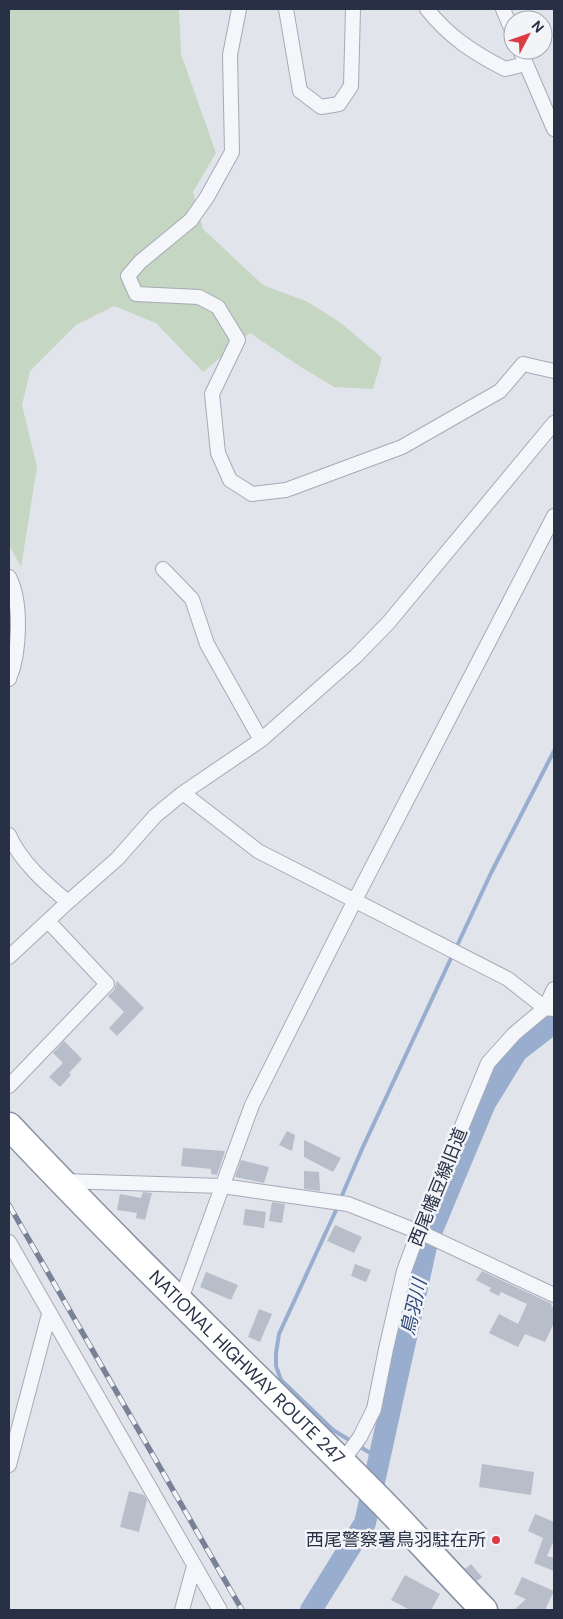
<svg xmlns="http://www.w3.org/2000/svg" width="563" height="1619" font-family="'DM Sans','Noto Sans JP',sans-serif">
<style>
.green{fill:#c5d6c2}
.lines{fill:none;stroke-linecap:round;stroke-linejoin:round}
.stream{stroke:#99aecf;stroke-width:4}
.river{stroke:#99aecf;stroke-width:22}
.building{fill:#b8bdca}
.street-casing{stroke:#a6aab6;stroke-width:16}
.highway-casing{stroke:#8790a4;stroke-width:29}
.street{stroke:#f5f6f9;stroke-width:14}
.highway{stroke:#fff;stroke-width:26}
.rail-casing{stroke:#798197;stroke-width:5.5}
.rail{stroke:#f2f4f8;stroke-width:4;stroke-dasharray:11;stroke-linecap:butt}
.poi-dot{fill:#dc3b44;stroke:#f2f4f8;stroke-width:2}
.labels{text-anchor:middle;stroke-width:5;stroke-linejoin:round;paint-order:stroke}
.street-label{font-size:18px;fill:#283045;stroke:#f2f4f8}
.poi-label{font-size:18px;fill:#283045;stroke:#f2f4f8;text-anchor:end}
.water-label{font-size:19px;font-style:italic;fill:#2d497d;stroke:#f2f4f8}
</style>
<rect width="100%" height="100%" fill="#e1e4eb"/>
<path class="green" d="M9,9H179L181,54L216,153L193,192L203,229L263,285L308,302L341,323L382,358L373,389L334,387L301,367L250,333L203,372L156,323L114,306L76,325L30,371L22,405L37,467L21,567L9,545Z"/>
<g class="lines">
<path class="stream" d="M456,948L491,873L554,751
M340,1200L362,1149L453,954
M338,1206L279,1334L276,1353V1366L281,1380L333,1430L380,1459"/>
<path class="river" d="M311,1610L365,1523L427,1242L485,1103L517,1051L552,1024L554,1025"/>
</g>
<path class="building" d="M117,981L144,1008L117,1036L109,1028L124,1012L108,996L114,990Z
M64,1041L82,1059L69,1073L71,1075L60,1087L49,1077L63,1063L53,1053Z
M287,1131L295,1135L292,1151L279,1145Z
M304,1140L341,1158L333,1172L304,1157Z
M183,1148L225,1151L217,1175L211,1174V1169L181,1166Z
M241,1160L269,1167L264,1183L235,1177Z
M304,1171L319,1172L320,1191L304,1189Z
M143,1192L152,1193L145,1220L136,1218L137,1213L117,1210L120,1194L141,1198Z
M272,1202L285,1204L282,1223L269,1221Z
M245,1209L266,1212L264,1228L243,1225Z
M335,1225L362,1237L354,1253L327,1241Z
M355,1264L371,1270L366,1282L351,1276Z
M482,1271L552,1304L551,1306L554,1308V1323L545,1342L525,1334L518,1347L489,1333L499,1314L518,1324L527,1304L501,1292L499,1296L489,1291L491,1288L476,1280Z
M206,1272L238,1285L231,1300L200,1287Z
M259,1309L272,1314L260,1342L248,1337Z
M482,1464L534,1472L531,1495L479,1487Z
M129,1491L144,1495L147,1500L139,1532L120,1527Z
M535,1514L554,1522V1540L547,1556L554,1558V1571L534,1563L543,1538L528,1531Z
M471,1564L482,1577L477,1581L465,1569Z
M405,1575L440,1594L431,1610H410L391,1600Z
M522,1577L554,1591L545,1610H514L526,1599L514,1594Z"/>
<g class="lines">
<g class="street-casing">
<path id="street" d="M239,9L230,55L232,152L207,197L191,220L140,262L128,276L136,294L199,297L218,307L238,340L212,394L218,453L230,480L252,494L286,490L402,447L500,391L523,364L554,371
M286,9L300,91L321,107L339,104L351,86L353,9
M427,9C449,37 474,53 505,69L526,64
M503,9L513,33
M520,50L554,129
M163,569L192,599L207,644L261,740
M9,577C22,602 20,653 9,679
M183,793L258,851L508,979L545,1008L554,1009
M9,835C20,861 46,884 68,902
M9,957L68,902L117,859L155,816L183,793L261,740L356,656L389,622L554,423
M9,1086L107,984L48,921
M63,1181L222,1186L348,1204L424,1234L554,1295
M9,1242L220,1610
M180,1302L252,1105L355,900L554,516
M342,1462L360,1437L374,1409L386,1349L404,1271L418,1233L488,1063L514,1034L545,1008L554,989
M9,1465L49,1314
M182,1610L194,1566"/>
</g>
<g class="highway-casing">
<g id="highway">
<path id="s1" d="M9,1126C130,1255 258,1377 383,1503C417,1538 450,1575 484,1610"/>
</g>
</g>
<use href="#street" class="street"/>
<use href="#highway" class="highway"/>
<g class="rail-casing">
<path id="rail" d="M9,1205L242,1610"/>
</g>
<use href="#rail" class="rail"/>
</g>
<circle class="poi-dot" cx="496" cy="1540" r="5"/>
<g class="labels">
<g class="street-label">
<text transform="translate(438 1187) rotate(-68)" y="6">西尾幡豆線旧道</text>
<text dy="6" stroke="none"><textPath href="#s1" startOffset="339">NATIONAL HIGHWAY ROUTE 247</textPath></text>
</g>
<g class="poi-label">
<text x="486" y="1546">西尾警察署鳥羽駐在所</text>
</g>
<g class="water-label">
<text transform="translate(413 1307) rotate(-77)" y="7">鳥羽川</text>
</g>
</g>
<rect width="563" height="1619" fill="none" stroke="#283045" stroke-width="20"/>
<g transform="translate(528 35) rotate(49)"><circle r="24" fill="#f2f4f8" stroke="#a1a6b0"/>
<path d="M0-4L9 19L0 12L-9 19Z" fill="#dc3b44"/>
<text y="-8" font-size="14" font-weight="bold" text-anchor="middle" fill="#283045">N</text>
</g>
</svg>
